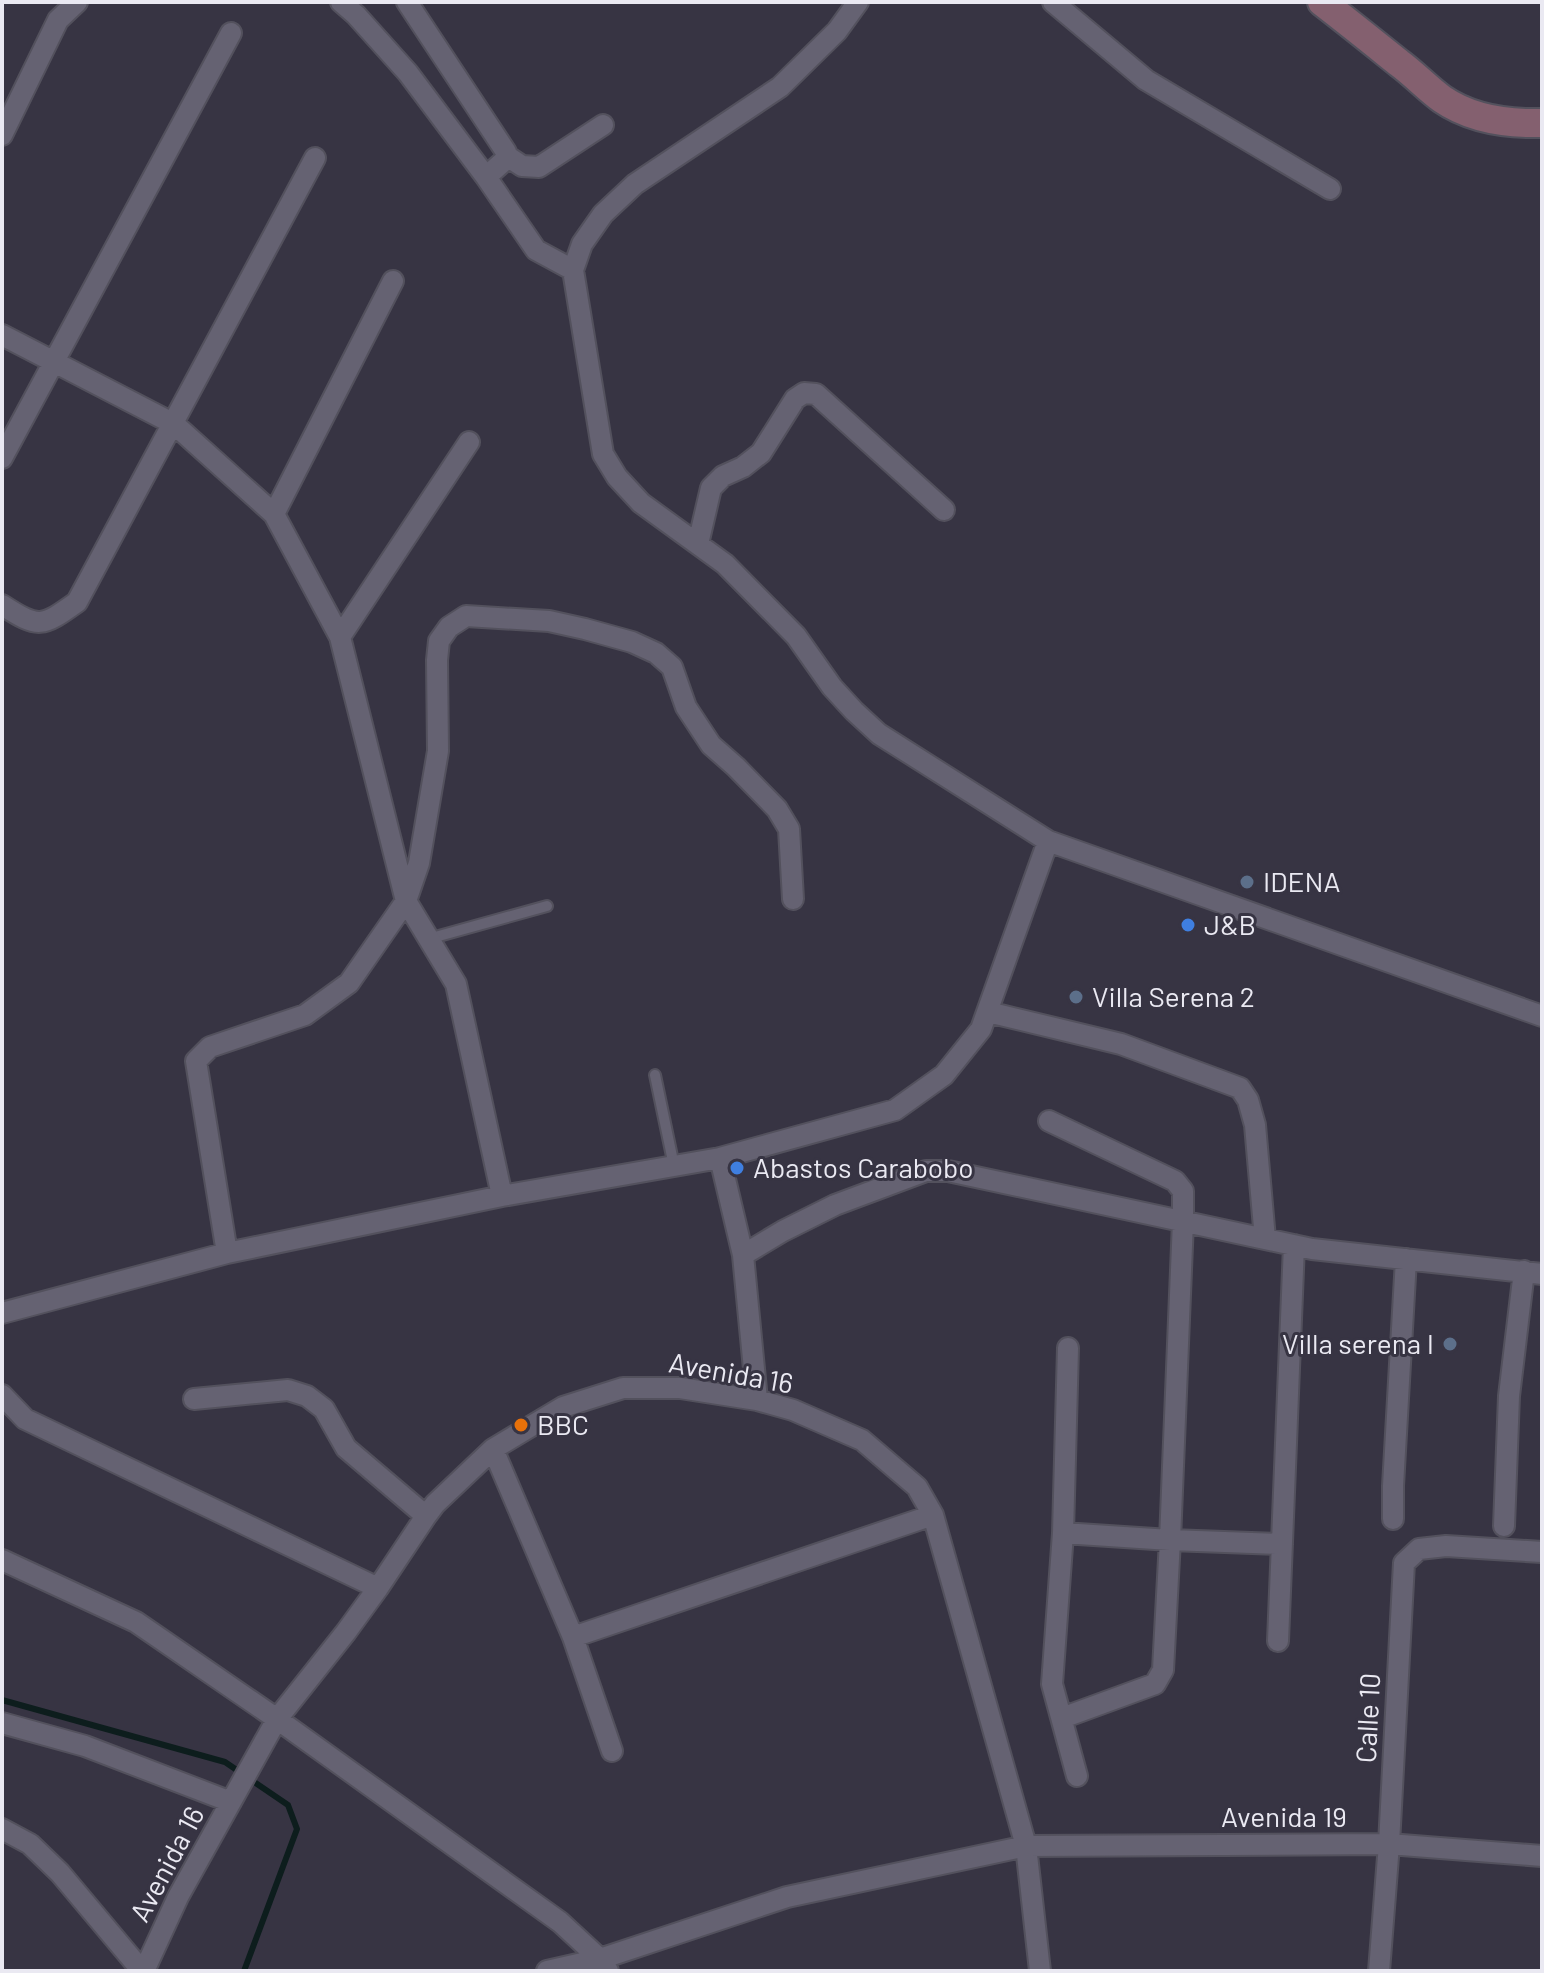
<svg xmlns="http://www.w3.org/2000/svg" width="1544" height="1973" font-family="Barlow,sans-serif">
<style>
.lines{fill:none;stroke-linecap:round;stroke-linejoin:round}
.stream{stroke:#0d1d1d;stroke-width:6}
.lane-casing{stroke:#53515d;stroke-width:14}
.street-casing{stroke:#53515d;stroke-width:24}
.secondary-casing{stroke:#53515d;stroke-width:32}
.lane{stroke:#656272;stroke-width:10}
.street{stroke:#656272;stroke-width:20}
.secondary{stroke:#84606f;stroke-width:28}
.service-dot{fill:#5c6f8a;stroke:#373443;stroke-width:3}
.shop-dot{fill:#3f7fe0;stroke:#373443;stroke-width:3}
.food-dot{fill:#e8710a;stroke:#373443;stroke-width:3}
.labels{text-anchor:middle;stroke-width:6;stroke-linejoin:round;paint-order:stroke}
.poi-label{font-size:28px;fill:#eae9f2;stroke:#373443;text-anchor:start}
.street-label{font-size:28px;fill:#eae9f2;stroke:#373443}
</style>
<rect width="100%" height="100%" fill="#373443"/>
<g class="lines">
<path class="stream" d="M2,1700L225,1762L288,1805L297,1829L244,1971"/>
<g class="lane-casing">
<path id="lane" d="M428,939L547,906
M655,1075L674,1166"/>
</g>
<g class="street-casing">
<path id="street" d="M341,2L356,15L408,73L486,177L536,250L573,270
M407,2L506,152L505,160L486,177
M858,2L837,31L780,87L635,184L603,214L582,244L573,270L603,454L617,477L641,503L725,564L796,636L832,687L854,711L879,734L1048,841L1542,1016
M1053,2L1146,80L1330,189
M2,135L58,20L77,2
M507,156L522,166L539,167L603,125
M2,335L174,424L274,514L340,637L406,901L456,984L502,1196
M2,458L231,33
M274,514L393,281
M698,544L711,488L723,476L743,467L761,453L795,399L804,393L816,394L944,510
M2,605C39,629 42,627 77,602L315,158
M340,637L469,442
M988,1012L1121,1044L1240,1088L1248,1100L1255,1125L1265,1239
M1049,1121L1175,1181L1183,1191V1221L1170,1540L1163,1670L1155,1684L1062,1718
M720,1158L743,1255
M227,1253L196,1061L210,1047L305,1015L349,983L406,901L419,863L438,751L437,660L439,641L449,627L466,616L549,621L585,629L632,642L656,653L672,667L686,707L711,745L736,767L777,809L789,829L793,899
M2,1313L227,1253L502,1196L720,1158L895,1110L944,1075L981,1029L1048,841
M1068,1348L1063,1533L1052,1684L1077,1776
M2,1395L25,1419L378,1588
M194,1399L288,1390L307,1396L324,1409L346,1448L426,1516
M757,1400L743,1255L783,1231L835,1205L926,1171H948L1312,1249L1542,1274
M493,1449L573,1637L933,1515
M1393,1519V1486L1406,1259
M1504,1526L1509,1396L1524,1271
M1063,1533L1170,1540L1282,1544
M2,1560L136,1622L277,1719L560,1922L600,1959
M573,1637L612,1751
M1278,1641L1294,1245
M2,1723L85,1746L231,1802
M2,1829L30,1844L60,1873L142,1971
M144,1971L178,1897L277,1719L346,1632L378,1588L426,1516L435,1504L493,1449L563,1407L623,1388H680L757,1400L793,1410L862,1440L917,1487L933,1515L1026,1846L1040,1971
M547,1971L600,1959
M608,1971L600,1959L787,1897L1026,1846L1389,1844L1542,1856
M1379,1971L1389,1844L1404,1563L1419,1549L1446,1546L1542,1552"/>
</g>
<g class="secondary-casing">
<path id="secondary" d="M1322,2C1348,22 1374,43 1399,63C1414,74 1427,88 1442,99C1471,119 1508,124 1542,123"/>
</g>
<use href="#lane" class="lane"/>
<use href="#street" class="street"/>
<use href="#secondary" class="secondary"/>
</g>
<g class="service-dot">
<circle cx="1247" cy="882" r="8"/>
<circle cx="1076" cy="997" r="8"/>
<circle cx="1450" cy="1344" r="8"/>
</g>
<g class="shop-dot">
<circle cx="1188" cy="925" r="8"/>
<circle cx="737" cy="1168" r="8"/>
</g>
<circle class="food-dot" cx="521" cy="1425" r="8"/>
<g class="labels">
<g class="poi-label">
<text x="1263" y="892">IDENA</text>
<text x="1204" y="935">J&amp;B</text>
<text x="1092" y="1007">Villa Serena 2</text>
<text x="753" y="1178">Abastos Carabobo</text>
<text x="1434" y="1354" text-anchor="end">Villa serena I</text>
<text x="537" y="1435">BBC</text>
</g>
<g class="street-label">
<text transform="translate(731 1373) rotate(10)" y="10">Avenida 16</text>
<text transform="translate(1368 1718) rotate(-87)" y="10">Calle 10</text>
<text x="1284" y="1827">Avenida 19</text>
<text transform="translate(167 1864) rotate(-62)" y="10">Avenida 16</text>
</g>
</g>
<rect width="1544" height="1973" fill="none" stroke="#eae9f2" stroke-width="8"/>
</svg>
